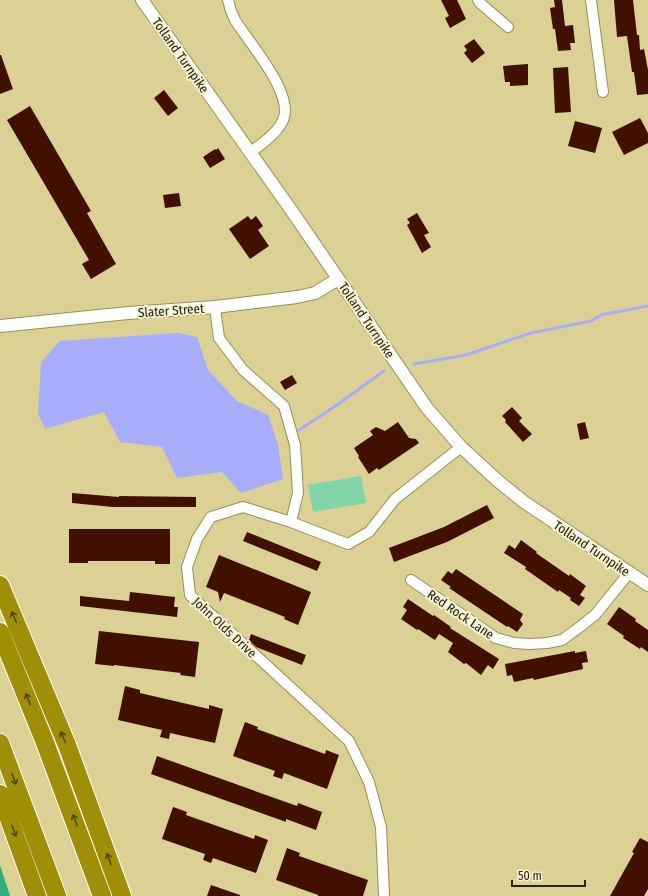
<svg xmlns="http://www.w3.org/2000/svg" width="648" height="896" font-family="'Fira Sans Condensed',sans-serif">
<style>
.green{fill:#82d5a9}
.forest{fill:#31b078}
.water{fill:#a7adfa}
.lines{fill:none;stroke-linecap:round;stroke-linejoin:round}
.stream{stroke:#a7adfa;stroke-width:3}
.building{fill:#421000}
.minor-casing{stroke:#998f55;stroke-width:12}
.tertiary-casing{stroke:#998f55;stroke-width:14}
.motorway-casing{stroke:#fff;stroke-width:20}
.minor{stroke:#fff;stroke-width:10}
.tertiary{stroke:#fff;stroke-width:12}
.motorway{stroke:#a18e07;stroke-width:18}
.oneway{stroke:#52480a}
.labels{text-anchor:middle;stroke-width:4;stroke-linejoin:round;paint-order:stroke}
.street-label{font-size:13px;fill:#27230b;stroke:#f6f1d3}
</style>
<rect width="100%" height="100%" fill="#dbd195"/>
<path class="green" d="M361,476L366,503L313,512L308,485Z"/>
<path class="forest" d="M0,865L10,896H0Z"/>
<path class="water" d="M178,333L197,337L208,370L237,401L268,415L278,444L283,479L241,493L222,472L177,478L162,447L120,442L104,412L45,429L38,414L41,363L59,341Z"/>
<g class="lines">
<path class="stream" d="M414,364L466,355L531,333L591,321L601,315L648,306
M299,430L337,405L384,371"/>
</g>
<path class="building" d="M441,0H457L466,19L450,28L445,18L449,16Z
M554,0H562L565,26L573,25L575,43H570L571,50L558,51L555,29H553L550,8L555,7Z
M614,0H633L637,35H639L640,50L644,49L648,70V94L637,95L634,72H632L627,36L617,37Z
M474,39L485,53L472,63L464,53L467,50L464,46Z
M0,55H1L13,89L0,94Z
M528,64V85L510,86V82H505L503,66Z
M568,67L571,112L555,113L553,68Z
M164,90L178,108L168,116L154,98Z
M30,106L91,211L87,213L116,264L91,279L82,264L89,260L7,120Z
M640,118L648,133V143L624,155L612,132Z
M575,121L602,128L595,153L568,146Z
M218,148L225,159L210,168L203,157L215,149L216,150Z
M179,193L181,206L165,208L163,195Z
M417,213L429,233L424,235L431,247L422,253L407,225L410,223L407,219Z
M248,216L251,220L256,216L263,226L258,230L269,246L250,259L229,229Z
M292,375L297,383L285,390L280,382Z
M512,407L522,418L519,421L532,434L523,442L505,422L506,420L502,416Z
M398,422L409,438L416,439L419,443L379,470L377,468L369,474L358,457L359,456L354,448L373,435L370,431L376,427L385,431Z
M585,422L589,438L580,440L577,424Z
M72,493L119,497V496L196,497V507H113L72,503Z
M487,505L494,518L447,542L394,562L389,548L444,527Z
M69,529H170V564H155V561H88V563H69Z
M247,532L321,562L317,571L243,541Z
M521,540L537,552L536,553L569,576L570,574L586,586L580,595L585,598L579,606L570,600L571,598L559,590L558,592L525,569L526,567L504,553L509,545L515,549Z
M219,555L311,592L298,625L284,619L285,617L224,593L220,602L218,592L206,587Z
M456,569L523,614L520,620L523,624L517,632L508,626L507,627L449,588L451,587L441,580L448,571L452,574Z
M130,592L175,597L174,607H178L177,617L80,606V596L129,601Z
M408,599L433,616L434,615L451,627L450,628L499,659L493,669L488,665L481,675L466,663L464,664L448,652L453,643L439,634L435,640L418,629L417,630L401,619L407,610L403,607Z
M619,607L636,619L635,621L648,630V652L641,647L640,649L623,638L624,636L607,624Z
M99,631L199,642L195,677L180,675L181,673L114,665V666L95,664Z
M251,634L306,655L302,665L256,647L249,640Z
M575,651V653L586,651L588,662L582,663L583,669L534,680L533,678L514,682L512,675L507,676L505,664Z
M125,686L140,690V693L209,709V705L223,709L215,743L170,733L169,739L160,737L162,730L118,720Z
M245,722L258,727L257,729L325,754L326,750L339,755L327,789L284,773L282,779L273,776L275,771L233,756Z
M157,756L297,806L298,803L322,812L316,830L286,819V822L151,774Z
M173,807L187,812L186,815L254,839L255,835L268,840L256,873L213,858L211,863L203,860L205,854L162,839Z
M640,838L648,842V889L644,896H610L634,853L632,852Z
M287,848L300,853L299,856L368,880L363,896H318V895L276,880Z
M211,885L240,895V896H207Z"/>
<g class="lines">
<g class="minor-casing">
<path id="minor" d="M228,0L231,11L235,20C249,43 295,94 283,120C277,134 261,144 250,153
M478,0L480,3L508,27
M591,0L603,92
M215,307L219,338L243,370L284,406L295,445L298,493L291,522
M411,580L496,638L514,643L529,644L547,643L562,640L581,626L595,615L629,573
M384,896L381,827L369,782L349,741L190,595L187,567L197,539L211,517L243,507L291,522L348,544L369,532L395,499L461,447"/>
</g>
<g class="tertiary-casing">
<path id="tertiary" d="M142,0L289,207L427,408L461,447L498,481L524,502L648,585
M0,326L128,313L215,307L297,297L315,293L338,279"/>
</g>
<g class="motorway-casing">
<path id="motorway" d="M0,585L67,745L122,896
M0,632L44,740L102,896
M0,743L57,896
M0,794L37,896"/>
</g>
<use href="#minor" class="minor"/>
<use href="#tertiary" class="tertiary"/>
<use href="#motorway" class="motorway"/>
</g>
<defs><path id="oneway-shaft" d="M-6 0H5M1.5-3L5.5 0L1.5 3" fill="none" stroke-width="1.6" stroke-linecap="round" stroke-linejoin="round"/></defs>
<g class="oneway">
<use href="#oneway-shaft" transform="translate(14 617) rotate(-113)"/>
<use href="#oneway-shaft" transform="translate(28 699) rotate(-112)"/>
<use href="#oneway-shaft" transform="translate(63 737) rotate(-112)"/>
<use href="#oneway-shaft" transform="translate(14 779) rotate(69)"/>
<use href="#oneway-shaft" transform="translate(75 820) rotate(-110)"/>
<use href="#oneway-shaft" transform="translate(14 831) rotate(70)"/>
<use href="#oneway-shaft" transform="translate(109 859) rotate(-110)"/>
</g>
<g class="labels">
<g class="street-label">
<text transform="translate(181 55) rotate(55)" y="5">Tolland Turnpike</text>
<text transform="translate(171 310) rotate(-4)" y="5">Slater Street</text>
<text transform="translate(367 320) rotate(56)" y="5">Tolland Turnpike</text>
<text transform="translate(592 548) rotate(34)" y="5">Tolland Turnpike</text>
<text transform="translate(461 614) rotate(34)" y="5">Red Rock Lane</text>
<text transform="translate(225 627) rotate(43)" y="5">John Olds Drive</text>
</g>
</g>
<path d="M512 880v6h73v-6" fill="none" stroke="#27230b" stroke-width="2"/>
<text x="518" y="880" font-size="12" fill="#27230b" stroke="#f6f1d3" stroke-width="3" paint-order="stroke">50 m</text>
</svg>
